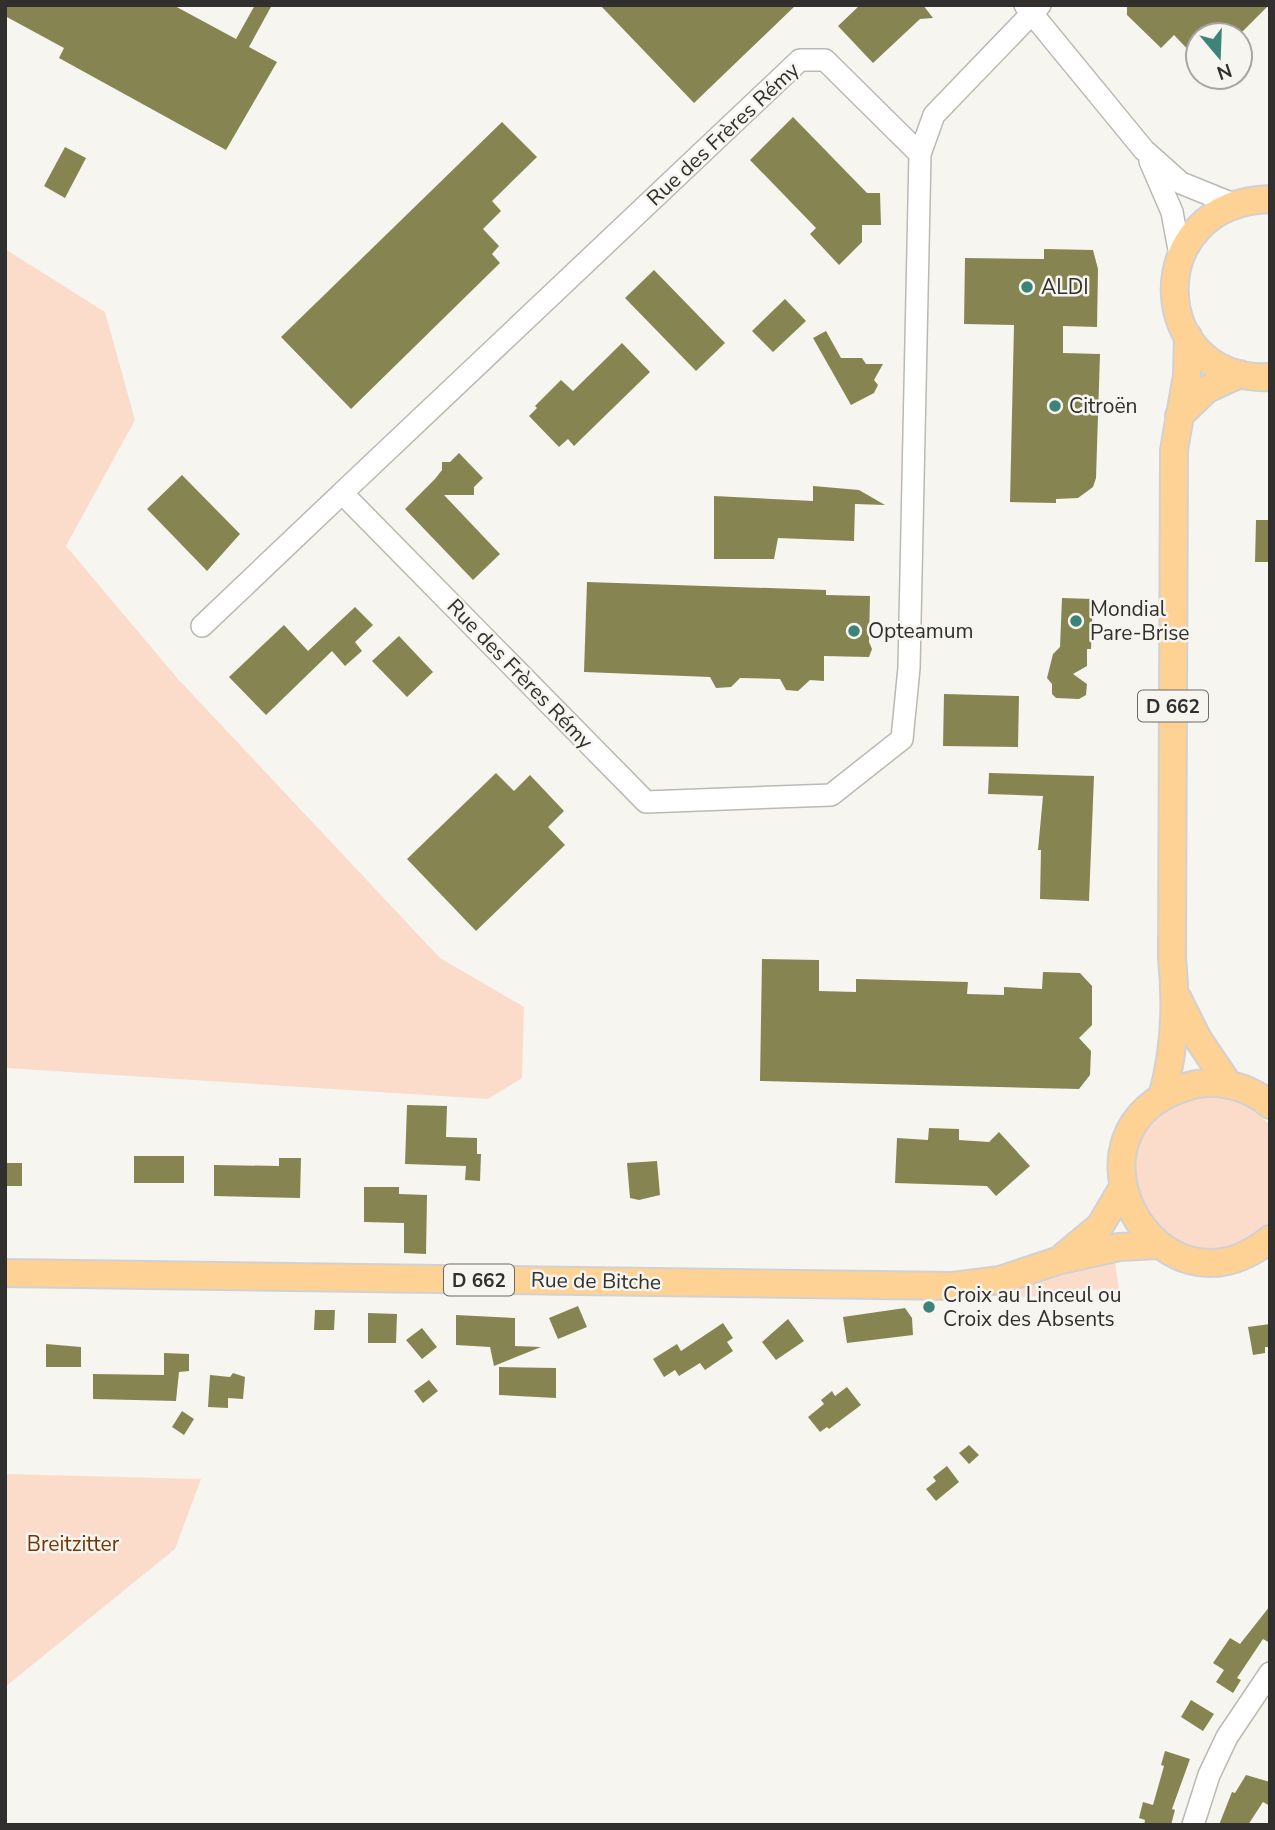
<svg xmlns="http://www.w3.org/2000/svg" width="1275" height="1830" font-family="'Nunito Sans',sans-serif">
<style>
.green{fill:#fbdcca}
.building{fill:#868552}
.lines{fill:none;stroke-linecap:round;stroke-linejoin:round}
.minor-casing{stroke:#bbb9b4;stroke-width:24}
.major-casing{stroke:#d2d1d1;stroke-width:30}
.minor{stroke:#fff;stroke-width:21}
.major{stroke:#fed195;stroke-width:26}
.poi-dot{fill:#3d8379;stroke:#f7f5f0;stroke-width:2.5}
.labels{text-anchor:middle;stroke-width:5;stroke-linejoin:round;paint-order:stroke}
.shield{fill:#f7f5f0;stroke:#6c6b68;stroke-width:2}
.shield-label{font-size:19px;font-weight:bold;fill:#31302e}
.street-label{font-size:21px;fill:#31302e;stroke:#f7f5f0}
.poi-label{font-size:21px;fill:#31302e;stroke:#f7f5f0;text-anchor:start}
.park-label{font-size:21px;fill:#733707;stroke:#f7f5f0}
</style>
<rect width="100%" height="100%" fill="#f7f5f0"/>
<path class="green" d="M5,249L105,312L135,420L66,546L178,679L440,958L524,1007L522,1078L488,1099L5,1068Z
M1221,1096L1250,1107L1270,1125V1221C1243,1255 1181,1263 1151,1226C1146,1219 1144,1204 1141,1195C1138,1187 1134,1178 1132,1170C1127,1141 1163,1106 1188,1099C1198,1096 1211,1097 1221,1096Z
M1114,1256L1119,1289L1079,1290L1078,1296L1006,1297V1293Z
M5,1474L201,1479L175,1549L5,1687Z"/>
<path class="building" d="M5,5H173L236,39L255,5H272L249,47L277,62L226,150L59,58L64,48L5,16Z
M600,5H796L694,103Z
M860,5H923L933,18L920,19L873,63L838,26Z
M1127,5H1269L1239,35H1198V60L1174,35L1161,48L1127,15Z
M793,117L867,193H880L881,225H862V242L839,265L810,234L816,228L750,160Z
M502,122L537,157L492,201L501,211L483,229L499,246L492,254L500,263L351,409L281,337Z
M65,147L86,158L65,198L44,186Z
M1044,249L1093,250L1098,269L1097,327L1063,326V353L1100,354L1096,478L1093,487L1078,498L1056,499V503L1010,502L1014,325L964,324L965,258L1044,259Z
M654,270L725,343L696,371L625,298Z
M785,299L806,321L773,352L752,331Z
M826,331L841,358H862L866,364H883L874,380L878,385L874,393L851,405L813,338Z
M622,343L650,372L574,446L568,439L559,447L529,416L537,408L535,406L561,380L573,391Z
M459,453L483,478L474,487V495H444L500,554L473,580L405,509L435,479L442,470V462H450Z
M182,475L240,534L207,571L147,509Z
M813,486L859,490L885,505L855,504L854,541L778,538L774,559H714V496L813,501Z
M1256,520H1270V562H1255Z
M587,582L826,590V595L870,596L869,642L872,649L869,657L824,656V681L810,680L798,691L786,690L780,679L740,678L731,687L716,688L710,677L584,672Z
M1062,598L1093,599L1091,649H1087V666L1073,674L1087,684L1086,695L1079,699L1056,698L1052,694V684L1047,678L1053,654L1060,647Z
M355,607L373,625L355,642L362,651L345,666L332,651L266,715L229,677L284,625L308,651Z
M399,636L433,672L407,697L372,661Z
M944,694L1019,696L1018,747L943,746Z
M496,773L514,791L530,775L564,811L548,827L565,845L476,931L407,859Z
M989,773L1094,776L1089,901L1040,899L1041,850H1038L1043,796L988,794Z
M762,959L819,960V991L856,992V979L968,982L967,994L1004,995V987L1042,989L1043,972L1080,973L1092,986V1025L1079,1038L1091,1051L1090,1075L1079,1089L760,1081Z
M407,1105L447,1106L446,1137L477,1138V1154H481L480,1181L465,1180L466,1166L405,1164Z
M929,1128L959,1129V1140L989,1142L999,1132L1030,1166L996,1196L987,1186L895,1183L897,1138L928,1140Z
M134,1156H184V1183H134Z
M279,1158H301L300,1198L214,1196V1165L279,1166Z
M657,1161L660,1195L639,1200L630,1198L627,1163Z
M5,1163H22V1186H5Z
M364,1187H399V1194L427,1195L426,1254L404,1253V1223L364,1222Z
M578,1306L587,1327L558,1339L549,1318Z
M905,1308L912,1318L913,1335L847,1343L843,1317Z
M315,1310H335L334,1330H314Z
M368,1313L397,1314L396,1343H368Z
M456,1315L515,1318V1346L541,1347L494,1366L490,1347L456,1345Z
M788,1319L804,1341L776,1360L762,1342Z
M723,1323L733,1338L727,1342L733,1351L705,1370L700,1363L679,1376L675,1370L664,1377L653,1359L677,1344L681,1351Z
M1270,1324V1347H1265V1353L1253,1355L1248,1327Z
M422,1328L437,1347L422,1359L406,1340Z
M46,1344L81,1347V1367H46Z
M164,1353L189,1354V1371L179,1372L176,1401L93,1399V1374L164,1375Z
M499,1367L556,1368V1398L499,1395Z
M233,1373L245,1377L243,1399L228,1398V1408L208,1407L210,1375L230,1377Z
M429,1380L438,1391L423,1403L414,1391Z
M847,1387L861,1405L829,1429L827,1427L820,1432L808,1417L824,1404L821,1400L832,1391L835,1396Z
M182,1411L194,1419L184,1435L172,1427Z
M969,1445L979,1455L969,1464L959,1453Z
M947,1466L959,1482L936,1501L926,1489L936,1481L933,1477Z
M1270,1606V1643L1263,1639L1237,1678L1241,1680L1233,1693L1216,1682L1224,1670L1213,1663L1230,1638L1240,1644Z
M1191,1700L1214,1714L1203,1731L1181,1717Z
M1165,1751L1190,1759L1172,1809L1175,1810L1171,1825H1144L1145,1820L1139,1818L1143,1802L1153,1805L1164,1766L1161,1765Z
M1246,1775L1270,1782V1806L1263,1802L1248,1825H1219L1232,1792L1235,1793Z"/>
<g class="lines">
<g class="minor-casing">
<path id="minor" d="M1025,5L1144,150L1181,183L1233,204
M920,154L825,60H800L342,493L646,802L831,795L902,739L909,668L920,154L934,115L1040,5
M1150,161L1172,212L1180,255
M202,626L342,493
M1193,1825L1209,1775L1227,1737L1270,1673"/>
</g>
<g class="major-casing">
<path id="major" d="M1270,199C1139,203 1147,383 1270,377
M1179,416L1207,389L1240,374
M1178,999L1198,1039L1229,1085
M1162,1097C1175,1051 1177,1006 1172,958L1174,450L1187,375L1188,336
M1270,1105C1249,1086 1216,1078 1189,1086C1047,1127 1156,1332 1270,1239
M1064,1256L1100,1226L1123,1187
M5,1273L953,1286L1000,1280L1057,1261L1119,1247L1159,1245"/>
</g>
<use href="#minor" class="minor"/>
<use href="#major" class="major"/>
</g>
<g class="poi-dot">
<circle cx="1027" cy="287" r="7"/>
<circle cx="1055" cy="406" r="7"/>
<circle cx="1076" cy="621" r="7"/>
<circle cx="854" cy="631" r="7"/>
<circle cx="929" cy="1307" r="7"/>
</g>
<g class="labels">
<g class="shield">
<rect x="1138" y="690.5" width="70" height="31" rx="5"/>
<rect x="444" y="1264.5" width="70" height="31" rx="5"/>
</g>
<g class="shield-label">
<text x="1173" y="713">D 662</text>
<text x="479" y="1287">D 662</text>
</g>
<g class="street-label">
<text transform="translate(723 134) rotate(-43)" y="7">Rue des Frères Rémy</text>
<text transform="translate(520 674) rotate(46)" y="7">Rue des Frères Rémy</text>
<text transform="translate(596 1281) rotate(1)" y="7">Rue de Bitche</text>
</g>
<g class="poi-label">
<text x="1041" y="294">ALDI</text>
<text x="1069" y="413">Citroën</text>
<text x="1090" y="616">Mondial<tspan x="1090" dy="24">Pare-Brise</tspan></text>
<text x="868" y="638">Opteamum</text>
<text x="943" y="1302">Croix au Linceul ou<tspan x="943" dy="24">Croix des Absents</tspan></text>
</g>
<g class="park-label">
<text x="73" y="1551">Breitzitter</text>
</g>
</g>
<rect width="1275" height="1830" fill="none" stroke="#31302e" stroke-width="14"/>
<g transform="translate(1219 56) rotate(161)"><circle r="33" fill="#f7f5f0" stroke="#a8a6a2" stroke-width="2"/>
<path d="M0-5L12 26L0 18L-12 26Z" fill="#3d8379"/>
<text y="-10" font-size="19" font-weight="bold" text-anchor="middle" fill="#31302e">N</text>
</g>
</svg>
